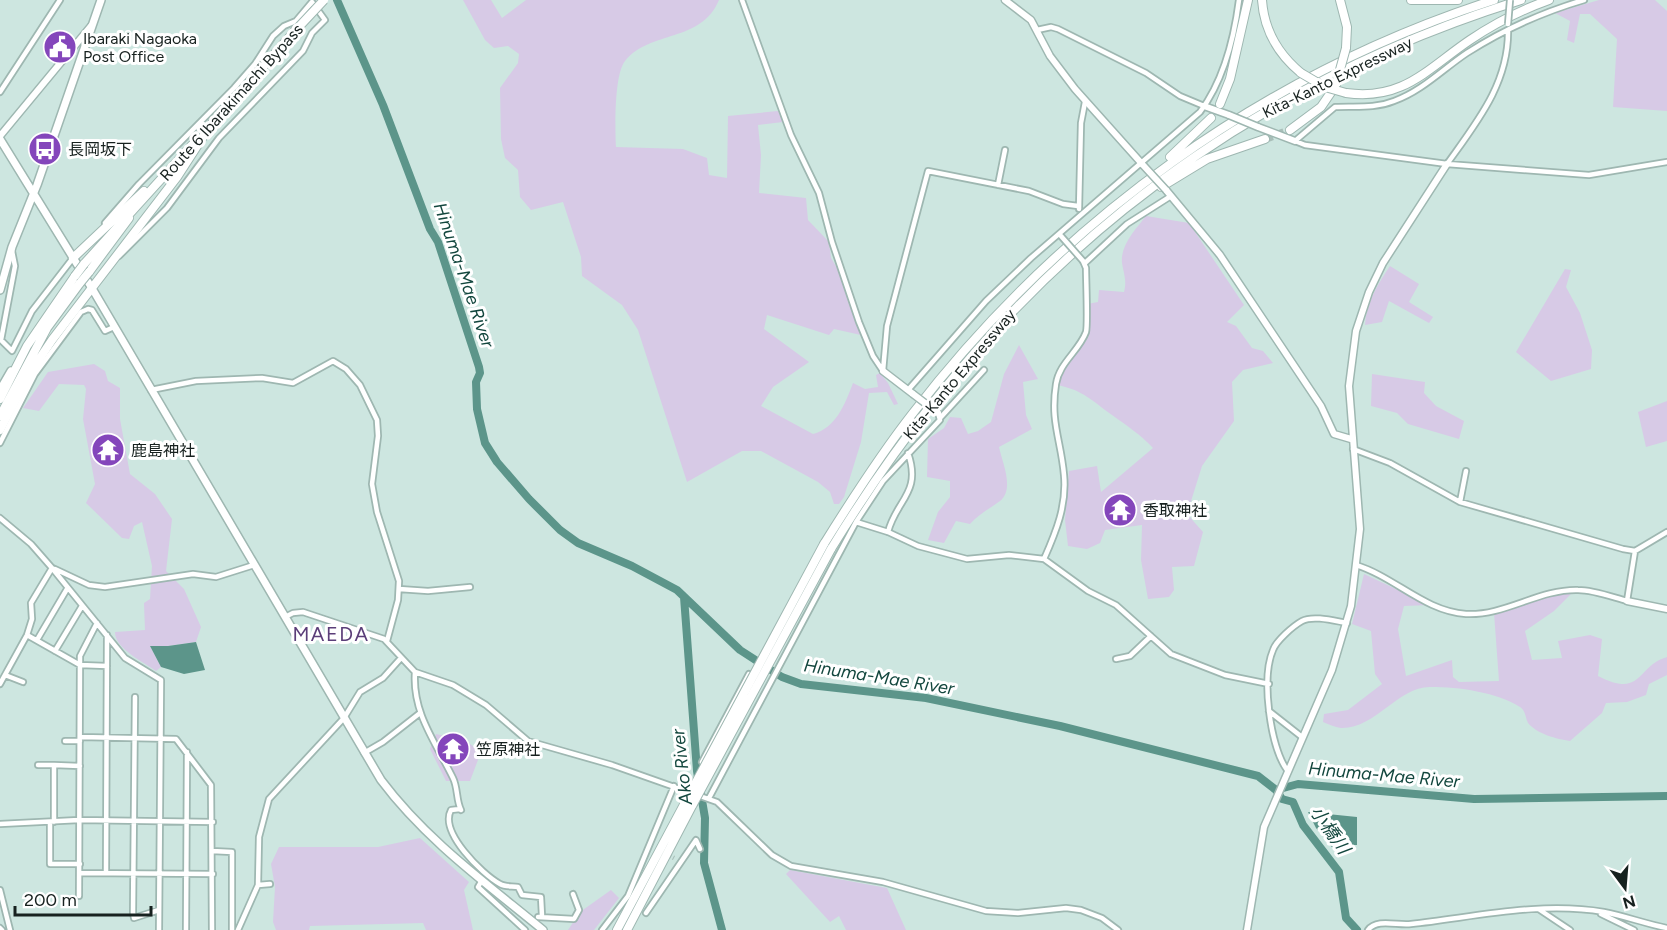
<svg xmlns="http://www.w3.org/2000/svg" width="1667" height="930" font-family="Figtree,'Noto Sans JP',sans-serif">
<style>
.green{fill:#d7cae6}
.water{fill:#5c958a}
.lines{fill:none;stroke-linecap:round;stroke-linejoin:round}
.river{stroke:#5c958a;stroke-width:8}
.street-tunnel{stroke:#a9bfb9;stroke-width:4.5;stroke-dasharray:4.5 2;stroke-linecap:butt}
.highway-tunnel{stroke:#a9bfb9;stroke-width:8;stroke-dasharray:8 4;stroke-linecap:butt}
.street-casing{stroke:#9eb7b1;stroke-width:8}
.secondary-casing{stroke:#9eb7b1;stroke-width:9}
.primary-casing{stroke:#9eb7b1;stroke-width:10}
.highway-casing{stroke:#9eb7b1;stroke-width:10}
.street{stroke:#fff;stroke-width:4.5}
.secondary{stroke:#fff;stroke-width:6}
.primary{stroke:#fff;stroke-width:7}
.highway{stroke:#fff;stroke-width:8}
.street-bridge-casing{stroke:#9eb7b1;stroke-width:8;stroke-linecap:butt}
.secondary-bridge-casing{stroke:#9eb7b1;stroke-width:9;stroke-linecap:butt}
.highway-bridge-casing{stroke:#9eb7b1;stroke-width:10;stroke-linecap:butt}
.street-bridge{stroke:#fff;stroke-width:4.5}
.secondary-bridge{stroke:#fff;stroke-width:6}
.highway-bridge{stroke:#fff;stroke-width:8}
.labels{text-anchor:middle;stroke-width:6;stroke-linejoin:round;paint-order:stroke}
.poi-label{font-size:16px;fill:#17211f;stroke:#fff;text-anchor:start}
.street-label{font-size:16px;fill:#17211f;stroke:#fff}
.water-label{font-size:18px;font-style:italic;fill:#13473e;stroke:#fff}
.quarter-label{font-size:20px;letter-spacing:1.5px;fill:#5b3e79;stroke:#fff}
</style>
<rect width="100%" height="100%" fill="#cde6e0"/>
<path class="green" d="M463,0H491L502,18L526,0H719C701,43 650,30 625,61C614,75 615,129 616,147L683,149L707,158L709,175L727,178L728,116L778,111L783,122L758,125L761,155L759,193L806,198L808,220L829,242L831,258L840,273L861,335L834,329L829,335L767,315L764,329L809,362L773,387L761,406L813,434C836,428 845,404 853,383L865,389L878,387L876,375L880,373L888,383L898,404L894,405L887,392L869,393L861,442L844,497L839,504H834L830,492L818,482L761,451H742L687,482L638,330L622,305L582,276L581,257L563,202L531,210L520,197L518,170L505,158L501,139L500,88L518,63L519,54L508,46L494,48L485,40Z
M1599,0H1655L1667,11V111L1613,107L1617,39L1590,14H1580L1574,43L1567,40L1570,21L1555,13Z
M1146,216L1189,223L1244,305L1227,322L1236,326L1252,348L1263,351L1273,363L1243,370L1232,382L1234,421L1202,466L1187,514L1203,532L1194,566L1172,567L1174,590L1169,597L1148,599L1141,560L1142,525L1105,530L1100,543L1087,549L1068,546L1065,520L1069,471L1097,466L1101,492L1153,448C1140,434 1127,426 1112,415C1091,400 1084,391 1058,385L1067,363L1086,341L1090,329L1087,304L1098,302L1099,290L1124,292C1127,281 1124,275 1122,263C1120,245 1136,229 1146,216Z
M1390,266L1419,284L1409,302L1433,317L1429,323L1389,301L1382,322L1365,325C1366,303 1378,284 1390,266Z
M1565,269L1571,270L1566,287L1580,313L1592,350L1591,369L1551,381L1516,352Z
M1019,345L1038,379L1023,382L1026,415L1032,429L999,447C1002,462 1015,489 1000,501C989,509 979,514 970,524L956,521L944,543L928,540L938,512L950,497V481L927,477L928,439L944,428L950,417L961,418L968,434L978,431L991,422L1004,374Z
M94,364L105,371L108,381L120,388V419L130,474L155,494L172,519L166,571L184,589L201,627L196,642L168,646H150L161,667L156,671C144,662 115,649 115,632L145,630L144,603L150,599L152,566L142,522L134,526L129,539L122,538L86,503L95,484L83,419L86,389L84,385L59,384L39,411L23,408L48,372Z
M1372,374L1425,382L1424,393L1436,406L1464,421L1459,439L1408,424L1397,413L1371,406Z
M1667,401V441L1646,447L1638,412Z
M1364,574L1430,605L1404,606L1398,629L1406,676L1452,660L1453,677L1459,682L1499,681L1494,613L1555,595L1572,593L1554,611L1525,631L1532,660L1562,658L1558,641L1590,635L1602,639L1598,676C1643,699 1636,666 1667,657V675L1649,684L1646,695L1627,702L1606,703L1602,713L1570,741C1557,739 1537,734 1528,723C1525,717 1526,711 1520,707C1496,692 1459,687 1431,687C1398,686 1376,729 1341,728C1335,727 1328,724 1323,722L1324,714L1348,710L1382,684L1375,674L1371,631L1352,624Z
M436,734L466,741L481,752L470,781H446L430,749Z
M420,838L469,882L464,890L473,930H426L423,923L310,926L309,930H276L273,922L275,887L271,864L279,847H378Z
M790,870L887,888L906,930H846L839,916L830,922L786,874Z
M611,890L619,898L594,930H568L580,912Z"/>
<path class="water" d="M196,642L205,670L184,674L161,667L150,646H168Z
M1308,812L1357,817V845H1349V852H1336L1316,828Z"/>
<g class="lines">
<path class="river" d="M337,0L383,105L430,229L438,242L479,367L480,373L476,382L477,409L485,443L497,462L529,499L560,530L578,543L632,566L677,590L740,650L782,677L801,684L926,698L1060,726L1258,776L1276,790L1298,784L1474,799L1667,796
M684,597L697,771L705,818L704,863L722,930
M1276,790L1282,799L1293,802L1303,825L1339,872L1346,918L1357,930"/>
<path class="street-tunnel" d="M656,848L674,858"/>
<path class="highway-tunnel" d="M1265,139L1290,130"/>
<g class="street-casing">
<path id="street" d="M742,0L791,135L819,193L832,242L859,322L873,356L883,371
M1584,0C1543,12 1503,30 1467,53C1443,69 1422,91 1394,101C1374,109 1356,106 1335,107L1295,141L1305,145L1447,164L1589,175L1667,162
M1037,30L1051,27L1058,29L1146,73L1180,96L1204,106
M0,92L60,0
M1447,164C1477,122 1509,83 1508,30
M998,185L1005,150
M1079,209L1081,123L1085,102
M105,223L139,184L234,88L255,64L273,36L284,26L296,21L312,2L325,20L312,33L303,51L219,138L167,208L119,256
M12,251L15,266L1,340L12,351L32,311L73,258
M1085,263L1127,224L1171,196
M883,371L887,326L928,171L1029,191L1063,204L1078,206
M151,390L196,381L262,378L293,383L333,361L346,369L360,385L377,420L378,436L372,484L377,512L399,581L398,600L387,641
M908,390L986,301L1031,258L1200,112C1224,80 1234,39 1239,0
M941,417L984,370
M0,443L35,374L81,312L88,309L92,310L105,331L114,327
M1353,449L1390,463L1460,502L1623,549L1635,551L1667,532
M1460,502L1466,471
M0,518L31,544L52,568L125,658L161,680L159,930
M856,522L888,532L918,546L967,559L1009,555L1044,559L1088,591L1116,605L1171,654L1225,675L1269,684
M888,532C896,500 922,493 908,453
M1044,559C1056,532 1067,505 1064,475C1061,440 1050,422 1056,384C1059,363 1079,351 1086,332C1088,325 1086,280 1086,268L1083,261
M1356,565C1395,577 1424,611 1466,614C1505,616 1539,589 1578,590C1594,590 1612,597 1627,601L1635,551
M55,569L89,585L105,587L193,574L216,577L254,565
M399,589L428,591L470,587
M285,617L293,613L303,612L384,639L415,672L453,685L486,705L528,741L612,765L717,802L772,855L791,866L883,882L986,911L1018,913L1066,908L1081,910L1102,918L1118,930
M27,635L80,665L107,666
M37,640L67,589
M55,651L82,606
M1116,659L1130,656L1151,636
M415,672C412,713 436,743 453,778C458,788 456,800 461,810
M5,675L23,682
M0,684L27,635L32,619L31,603L52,568
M135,697L133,913L134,918L159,910
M1269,711L1302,737
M80,737L176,739L211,785L212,930
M65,741H80
M364,753L383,742L420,713
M702,762L749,674
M38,765H54
M1287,770C1270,746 1261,678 1273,650C1276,641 1293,626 1302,621C1313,615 1335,621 1347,623
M709,798L856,522L883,481L940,420L938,413
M460,809L451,810C439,832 482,874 500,884C505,887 512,886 518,887L522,895L541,897L542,916
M50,822V864H80
M54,822V765L80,766
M0,824L79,820L213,822
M212,851L232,852V930
M80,873L213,874
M106,873L107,635
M482,880L478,887L525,930
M258,885L270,884
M0,890L10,930
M79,896L80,656L97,623
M1540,910L1570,930
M646,913L696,840L700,849
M1601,914L1634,930
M538,917L574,919L579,910L573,894
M0,928L2,930
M186,930L187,752
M238,930L258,885L259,837L269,799L344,718L360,692L383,678L401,658
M602,930L628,896L674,786
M1368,930C1377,918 1398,926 1411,924C1475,917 1540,901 1604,912C1625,916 1646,924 1667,928"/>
</g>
<g class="secondary-casing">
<path id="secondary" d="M1005,0L1031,20L1050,56L1075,89L1143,165
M1204,106L1229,115
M1258,127L1295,141
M0,136L91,26
M1166,190L1220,255L1321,406L1334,434L1351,439
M883,371L913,394
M1627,601L1667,609
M1247,930L1264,827L1332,670L1351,606L1360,529L1349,386L1356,331L1369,292L1383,263L1447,164"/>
</g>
<g class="primary-casing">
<path id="primary" d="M0,139L93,290L381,780C426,840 486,883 543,930
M0,290L12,247L37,185L101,0
M0,390L11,371"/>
</g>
<g class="highway-casing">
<path id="highway" d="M1262,0C1264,30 1278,54 1301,73
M1340,0L1347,27L1346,48
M1411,0H1458
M1346,93C1403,101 1427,69 1470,40C1495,23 1521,10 1549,0
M1220,104L1230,79L1248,0
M208,128L294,32
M1290,130L1321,107L1336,85
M1170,157L1211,118
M1161,187L1207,159L1265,139
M73,258L144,191
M84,264L192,145
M89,272L129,218
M0,399L27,346L75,276
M0,416L47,328L80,283
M0,430L28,376L52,340L177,177L210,126
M824,544C852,499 880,455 913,413C1061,221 1263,74 1494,0
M831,549C995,281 1219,94 1521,0
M617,930L687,799
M627,930L693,804"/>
</g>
<use href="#street" class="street"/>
<use href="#secondary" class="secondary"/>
<use href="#primary" class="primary"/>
<use href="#highway" class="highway"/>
<g class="street-bridge-casing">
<path id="street-bridge" d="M1508,24L1510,0
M1061,236L1083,261"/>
</g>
<g class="secondary-bridge-casing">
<path id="secondary-bridge" d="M1229,115L1258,127
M1143,165L1166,190
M913,394L938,413"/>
</g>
<g class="highway-bridge-casing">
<path id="highway-bridge" d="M294,32L324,0
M1301,73L1325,87L1346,93
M1336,84L1346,48
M75,276L84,264
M80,283L89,272
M687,799L824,544
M693,804L831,549"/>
</g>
<use href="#street-bridge" class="street-bridge"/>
<use href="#secondary-bridge" class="secondary-bridge"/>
<use href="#highway-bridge" class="highway-bridge"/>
</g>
<defs>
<g id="civic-disc" transform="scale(1.725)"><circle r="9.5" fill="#8446bb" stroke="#fff"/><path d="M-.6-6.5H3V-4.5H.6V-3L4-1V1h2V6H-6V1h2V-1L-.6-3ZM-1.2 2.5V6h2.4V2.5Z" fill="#fff"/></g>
<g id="bus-disc" transform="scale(1.725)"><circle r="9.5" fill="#8446bb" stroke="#fff"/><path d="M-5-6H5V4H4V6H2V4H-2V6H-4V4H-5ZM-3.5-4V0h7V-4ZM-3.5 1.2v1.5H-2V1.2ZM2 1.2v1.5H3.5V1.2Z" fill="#fff"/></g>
<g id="temple-disc" transform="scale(1.725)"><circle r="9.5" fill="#8446bb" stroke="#fff"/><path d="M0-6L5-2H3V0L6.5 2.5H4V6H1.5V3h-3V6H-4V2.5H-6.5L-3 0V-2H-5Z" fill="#fff"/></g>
</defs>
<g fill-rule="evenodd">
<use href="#civic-disc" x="60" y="47"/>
<use href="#bus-disc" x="45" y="149"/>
<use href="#temple-disc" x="108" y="450"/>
<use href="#temple-disc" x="1120" y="510"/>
<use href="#temple-disc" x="453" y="749"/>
</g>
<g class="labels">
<g class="poi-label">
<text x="83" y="44">Ibaraki Nagaoka<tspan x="83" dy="18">Post Office</tspan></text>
<text x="68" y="155">長岡坂下</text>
<text x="131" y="456">鹿島神社</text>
<text x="1143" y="516">香取神社</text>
<text x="476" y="755">笠原神社</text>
</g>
<g class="street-label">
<text transform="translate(1337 77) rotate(-26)" y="6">Kita-Kanto Expressway</text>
<text transform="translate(231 102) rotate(-48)" y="6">Route 6 Ibarakimachi Bypass</text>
<text transform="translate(959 374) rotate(-50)" y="6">Kita-Kanto Expressway</text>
</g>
<g class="water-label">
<text transform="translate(464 275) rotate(71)" y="6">Hinuma-Mae River</text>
<text transform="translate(879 677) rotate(9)" y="6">Hinuma-Mae River</text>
<text transform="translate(682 767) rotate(-96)" y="6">Ako River</text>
<text transform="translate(1384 775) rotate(5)" y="6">Hinuma-Mae River</text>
<text transform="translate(1330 830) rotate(55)" y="6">小橋川</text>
</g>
<g class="quarter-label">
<text x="331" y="641">MAEDA</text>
</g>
</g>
<g transform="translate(1625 888) rotate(164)" stroke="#ffffff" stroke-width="4.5" paint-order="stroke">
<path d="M0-4.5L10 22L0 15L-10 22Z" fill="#17211f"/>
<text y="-9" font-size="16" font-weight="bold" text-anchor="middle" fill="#17211f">N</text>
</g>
<path d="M15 906v9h136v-9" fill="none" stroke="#17211f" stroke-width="3"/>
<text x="24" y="906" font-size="18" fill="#17211f" stroke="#ffffff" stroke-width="4.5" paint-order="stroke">200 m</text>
</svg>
